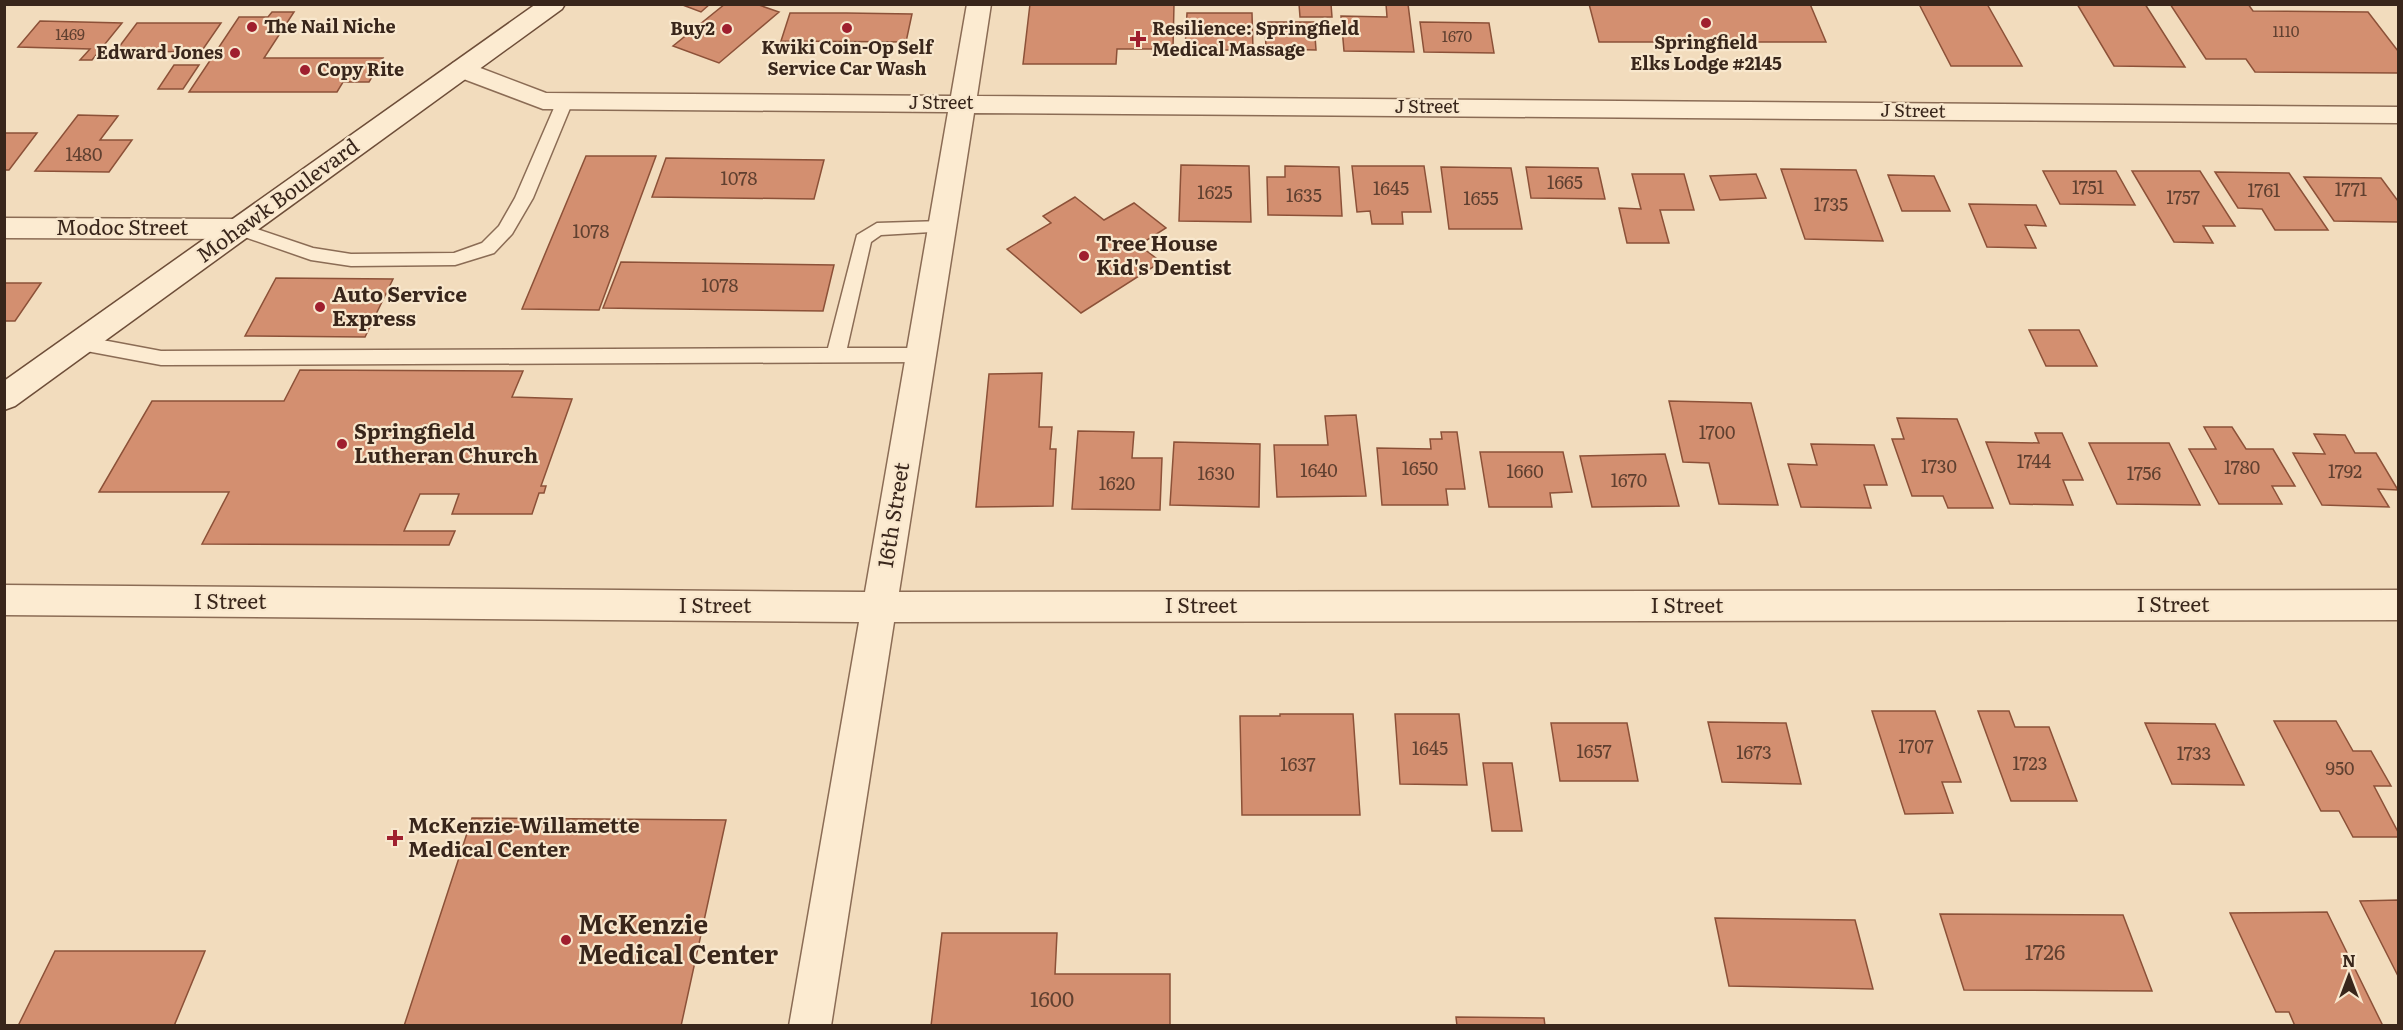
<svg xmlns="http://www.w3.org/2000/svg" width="2403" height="1030" font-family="Literata,serif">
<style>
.building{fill:#d38f70;stroke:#8c5138;stroke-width:1.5}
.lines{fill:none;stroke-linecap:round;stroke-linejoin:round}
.lane-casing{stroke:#8b6c55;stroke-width:3}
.street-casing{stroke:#8b6c55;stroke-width:3}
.secondary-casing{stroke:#6d4d38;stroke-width:3}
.lane{fill:#fcebd1;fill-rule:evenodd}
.street{fill:#fcebd1;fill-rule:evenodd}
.secondary{fill:#fcebd1;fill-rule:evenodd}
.poi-dot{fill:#9f1f2e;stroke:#f8e7cd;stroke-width:2}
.labels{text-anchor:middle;stroke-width:4.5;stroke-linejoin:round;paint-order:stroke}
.far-number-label{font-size:15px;fill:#604030}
.far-poi-label{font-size:18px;font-weight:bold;fill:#39261b;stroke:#f8e7cd;text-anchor:start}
.far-street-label{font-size:18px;fill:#39261b;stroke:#f8e7cd}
.number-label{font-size:18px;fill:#604030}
.street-label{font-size:21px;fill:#39261b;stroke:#f8e7cd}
.poi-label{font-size:21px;font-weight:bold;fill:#39261b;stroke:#f8e7cd;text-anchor:start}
.near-number-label{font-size:21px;fill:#604030}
.near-poi-label{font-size:26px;font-weight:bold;fill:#39261b;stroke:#f8e7cd;text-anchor:start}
</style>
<rect width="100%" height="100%" fill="#f2dcbd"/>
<path class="building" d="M680,4H710L701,12Z
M725,4H756L779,12L719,63L673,46Z
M1030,4H1174L1173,49H1117L1116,64H1023Z
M1299,4H1331L1332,17H1300Z
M1386,4H1408L1414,52L1344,51L1341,16L1387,17Z
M1589,4H1810L1826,42H1599Z
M1919,4H1987L2022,66H1951Z
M2077,4H2145L2185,67L2114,66Z
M2170,4H2248L2253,11L2368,12L2398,51V73L2255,72L2246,59H2206Z
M272,12H294L264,58H383L369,82H343L337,92H189L239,17H268Z
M790,13H846L912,14L906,42L781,41Z
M1187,13H1252L1253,50H1185Z
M40,21L122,23L92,60H80L90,49L18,47Z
M1265,22H1314L1316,50L1266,49Z
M1420,22L1489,23L1494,53L1424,52Z
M137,23H221L201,52L116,51Z
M174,65H199L183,89H158Z
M78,115L118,116L100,140H132L109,172L35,171Z
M4,133H37L9,170H4Z
M586,156H656L599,310L522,309Z
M666,158L824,160L814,199L652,197Z
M1181,165L1249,166L1251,222L1179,221Z
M1285,166L1339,167L1342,216L1268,215L1267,177H1285Z
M1352,166H1424L1431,212H1402L1403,224H1372L1370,211L1357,212Z
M1441,167L1511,168L1522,229H1449Z
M1526,167L1598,168L1605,199L1531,198Z
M1781,169L1856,170L1883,241L1805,239Z
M2043,171H2116L2135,205L2060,204Z
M2132,171H2200L2235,226H2203L2213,243L2174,242Z
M2215,172L2289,173L2328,230H2275L2262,209L2238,208Z
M1632,174H1684L1694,210H1660L1669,243H1627L1619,208L1641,209Z
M1756,174L1766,198L1720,200L1710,176Z
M1888,175L1934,176L1950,211H1902Z
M2304,177L2381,178L2398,201V222L2334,221Z
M1075,197L1104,220L1134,203L1166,228L1139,245L1161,262L1081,313L1007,249L1051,223L1043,216Z
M1969,204L2036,205L2046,226L2025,225L2036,248L1987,247Z
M621,262L834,265L823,311L603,308Z
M276,278L393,279L365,337L245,336Z
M4,283H41L15,321H4Z
M2029,330H2079L2097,366H2046Z
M300,370L523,371L512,397L572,399L541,486H546L544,493H539L532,514H452L459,494H420L404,531H455L449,545L202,544L229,492H99L152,401H284Z
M1042,373L1039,427H1052L1050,449H1056L1053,506L976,507L989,374Z
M1669,401L1751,403L1778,505L1719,504L1709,463L1683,462Z
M1356,415L1366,496L1277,497L1274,445H1328L1325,416Z
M1897,418L1957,419L1993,508H1948L1943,496H1912L1892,439H1904Z
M2204,427H2232L2246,449H2273L2295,486H2272L2282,504H2219L2189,449H2216Z
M1078,431L1134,432L1132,458H1162L1160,510L1072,509Z
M1441,432H1457L1465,489H1446L1448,505H1382L1377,448L1431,449L1430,439H1442Z
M2035,433H2062L2083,480H2063L2073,505L2010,504L1986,442L2039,443Z
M2314,434L2345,435L2355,453H2376L2398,490L2378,489L2389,507L2322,505L2293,453L2325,454Z
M1174,442L1260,444L1259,507L1170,505Z
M2089,443H2169L2200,505L2117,504Z
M1811,444L1874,445L1887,485H1864L1871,508L1801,507L1788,464L1817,465Z
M1480,452H1563L1572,492L1550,493L1552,507H1489Z
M1665,454L1679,506L1592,507L1580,456Z
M1872,711H1935L1961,782H1942L1953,813L1905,814Z
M1978,711H2009L2015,727H2049L2077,801H2011Z
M1280,714H1353L1360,815H1242L1240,716H1280Z
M1395,714H1459L1467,785L1400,784Z
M2274,721H2336L2353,751H2371L2391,786H2374L2398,832V837H2353L2339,811H2321Z
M1708,722L1786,723L1801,784L1722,782Z
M1551,723H1627L1638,781H1560Z
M2145,723L2215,724L2244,785L2172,784Z
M1483,763H1512L1522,831H1492Z
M472,818L726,820L681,1026H404Z
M2398,900V976L2360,901Z
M2327,912L2383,1026H2295L2289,1012H2276L2230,913Z
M1940,914L2123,915L2152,991L1964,990Z
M1715,918L1855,920L1873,989L1729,986Z
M942,933H1057L1055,974H1170V1026H931Z
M55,951H205L174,1026H18Z
M1456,1017L1544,1018L1545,1026H1457Z"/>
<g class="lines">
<g class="lane-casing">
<path id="lane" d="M565,96L571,97L573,101L533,198L512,234L494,253L455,265L351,266L311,260L233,233L230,229L233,225L239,223L313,248L351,254L454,253L482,243L499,226L515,198L557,101L559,97Z
M942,221L948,223L951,227L948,231L881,235L871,242L847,348H921L928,350L931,355L928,360L921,362L161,365L81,350L74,348L71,343L74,338L81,336L161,351L828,348L857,235L877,223Z"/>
</g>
<g class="street-casing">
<path id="street" d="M967,4H991L977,96L2398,107V123L974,113L899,592L2398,590V620L894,622L831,1026H789L859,622L4,615V585L865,592L948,112L543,109L453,75L449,69L453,63L462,61L546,93L951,96Z
M4,218L239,219L249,222L253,229L249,236L239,239L4,238Z"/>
</g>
<g class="secondary-casing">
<path id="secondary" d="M536,4H565L562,9L15,406L4,410V381Z"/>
</g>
<use href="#lane" class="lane"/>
<use href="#street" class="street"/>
<use href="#secondary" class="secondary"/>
</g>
<g class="poi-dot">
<circle cx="1706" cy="23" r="6"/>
<circle cx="252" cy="27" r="6"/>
<circle cx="847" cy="28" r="6"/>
<circle cx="727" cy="29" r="6"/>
<path d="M1135 30h6v6h6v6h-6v6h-6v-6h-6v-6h6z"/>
<circle cx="235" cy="53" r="6"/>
<circle cx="305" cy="70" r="6"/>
<circle cx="1084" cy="256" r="6"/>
<circle cx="320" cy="307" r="6"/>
<circle cx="342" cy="444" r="6"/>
<path d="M392 829h6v6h6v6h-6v6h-6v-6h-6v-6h6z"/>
<circle cx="566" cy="940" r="6"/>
</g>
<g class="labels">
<g class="far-number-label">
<text x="2286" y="37">1110</text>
<text x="70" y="40">1469</text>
<text x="1457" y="42">1670</text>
</g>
<g class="far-poi-label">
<text x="264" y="33">The Nail Niche</text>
<text x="715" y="35" text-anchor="end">Buy2</text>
<text x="1152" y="35">Resilience: Springfield<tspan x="1152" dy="21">Medical Massage</tspan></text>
<text x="1706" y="49" text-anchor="middle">Springfield<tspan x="1706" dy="21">Elks Lodge #2145</tspan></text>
<text x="847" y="54" text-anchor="middle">Kwiki Coin-Op Self<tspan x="847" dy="21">Service Car Wash</tspan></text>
<text x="223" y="59" text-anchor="end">Edward Jones</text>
<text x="317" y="76">Copy Rite</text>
</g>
<g class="far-street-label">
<text x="941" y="109">J Street</text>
<text x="1427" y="113">J Street</text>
<text transform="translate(1913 111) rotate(1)" y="6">J Street</text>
</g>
<g class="number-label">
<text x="84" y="161">1480</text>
<text x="739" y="185">1078</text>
<text x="1565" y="189">1665</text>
<text x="2088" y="194">1751</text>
<text x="1391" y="195">1645</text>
<text x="2351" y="196">1771</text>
<text x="2264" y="197">1761</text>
<text x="1215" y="199">1625</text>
<text x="1304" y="202">1635</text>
<text x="2183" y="204">1757</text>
<text x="1481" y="205">1655</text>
<text x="1831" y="211">1735</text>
<text x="591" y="238">1078</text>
<text x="720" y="292">1078</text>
<text x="1717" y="439">1700</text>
<text x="2034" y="468">1744</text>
<text x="1939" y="473">1730</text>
<text x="2242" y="474">1780</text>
<text x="1420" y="475">1650</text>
<text x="1319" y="477">1640</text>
<text x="1525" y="478">1660</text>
<text x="2345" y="478">1792</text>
<text x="1216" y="480">1630</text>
<text x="2144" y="480">1756</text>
<text x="1629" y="487">1670</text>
<text x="1117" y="490">1620</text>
<text x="1916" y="753">1707</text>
<text x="1430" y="755">1645</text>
<text x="1594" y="758">1657</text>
<text x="1754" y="759">1673</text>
<text x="2194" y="760">1733</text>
<text x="2030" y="770">1723</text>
<text x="1298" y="771">1637</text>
<text x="2340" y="775">950</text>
</g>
<g class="street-label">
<text transform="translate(278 201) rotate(-36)" y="7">Mohawk Boulevard</text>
<text x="122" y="235">Modoc Street</text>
<text transform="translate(894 515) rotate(-81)" y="7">16th Street</text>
<text x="230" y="609">I Street</text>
<text x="2173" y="612">I Street</text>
<text x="715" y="613">I Street</text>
<text x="1201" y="613">I Street</text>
<text x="1687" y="613">I Street</text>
</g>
<g class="poi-label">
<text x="1096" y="251">Tree House<tspan x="1096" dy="24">Kid's Dentist</tspan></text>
<text x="332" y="302">Auto Service<tspan x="332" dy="24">Express</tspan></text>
<text x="354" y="439">Springfield<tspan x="354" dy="24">Lutheran Church</tspan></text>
<text x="408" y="833">McKenzie-Willamette<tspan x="408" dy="24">Medical Center</tspan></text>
</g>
<g class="near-number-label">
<text x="2045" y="960">1726</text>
<text x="1052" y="1007">1600</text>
</g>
<g class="near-poi-label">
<text x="578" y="934">McKenzie<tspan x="578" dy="30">Medical Center</tspan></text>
</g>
</g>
<rect width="2403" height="1030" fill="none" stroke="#39261b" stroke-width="12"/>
<g transform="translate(2349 976)" stroke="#f8e7cd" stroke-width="4.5" paint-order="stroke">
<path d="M0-4.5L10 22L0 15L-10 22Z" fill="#39261b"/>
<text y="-9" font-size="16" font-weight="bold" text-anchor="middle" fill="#39261b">N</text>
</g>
</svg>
